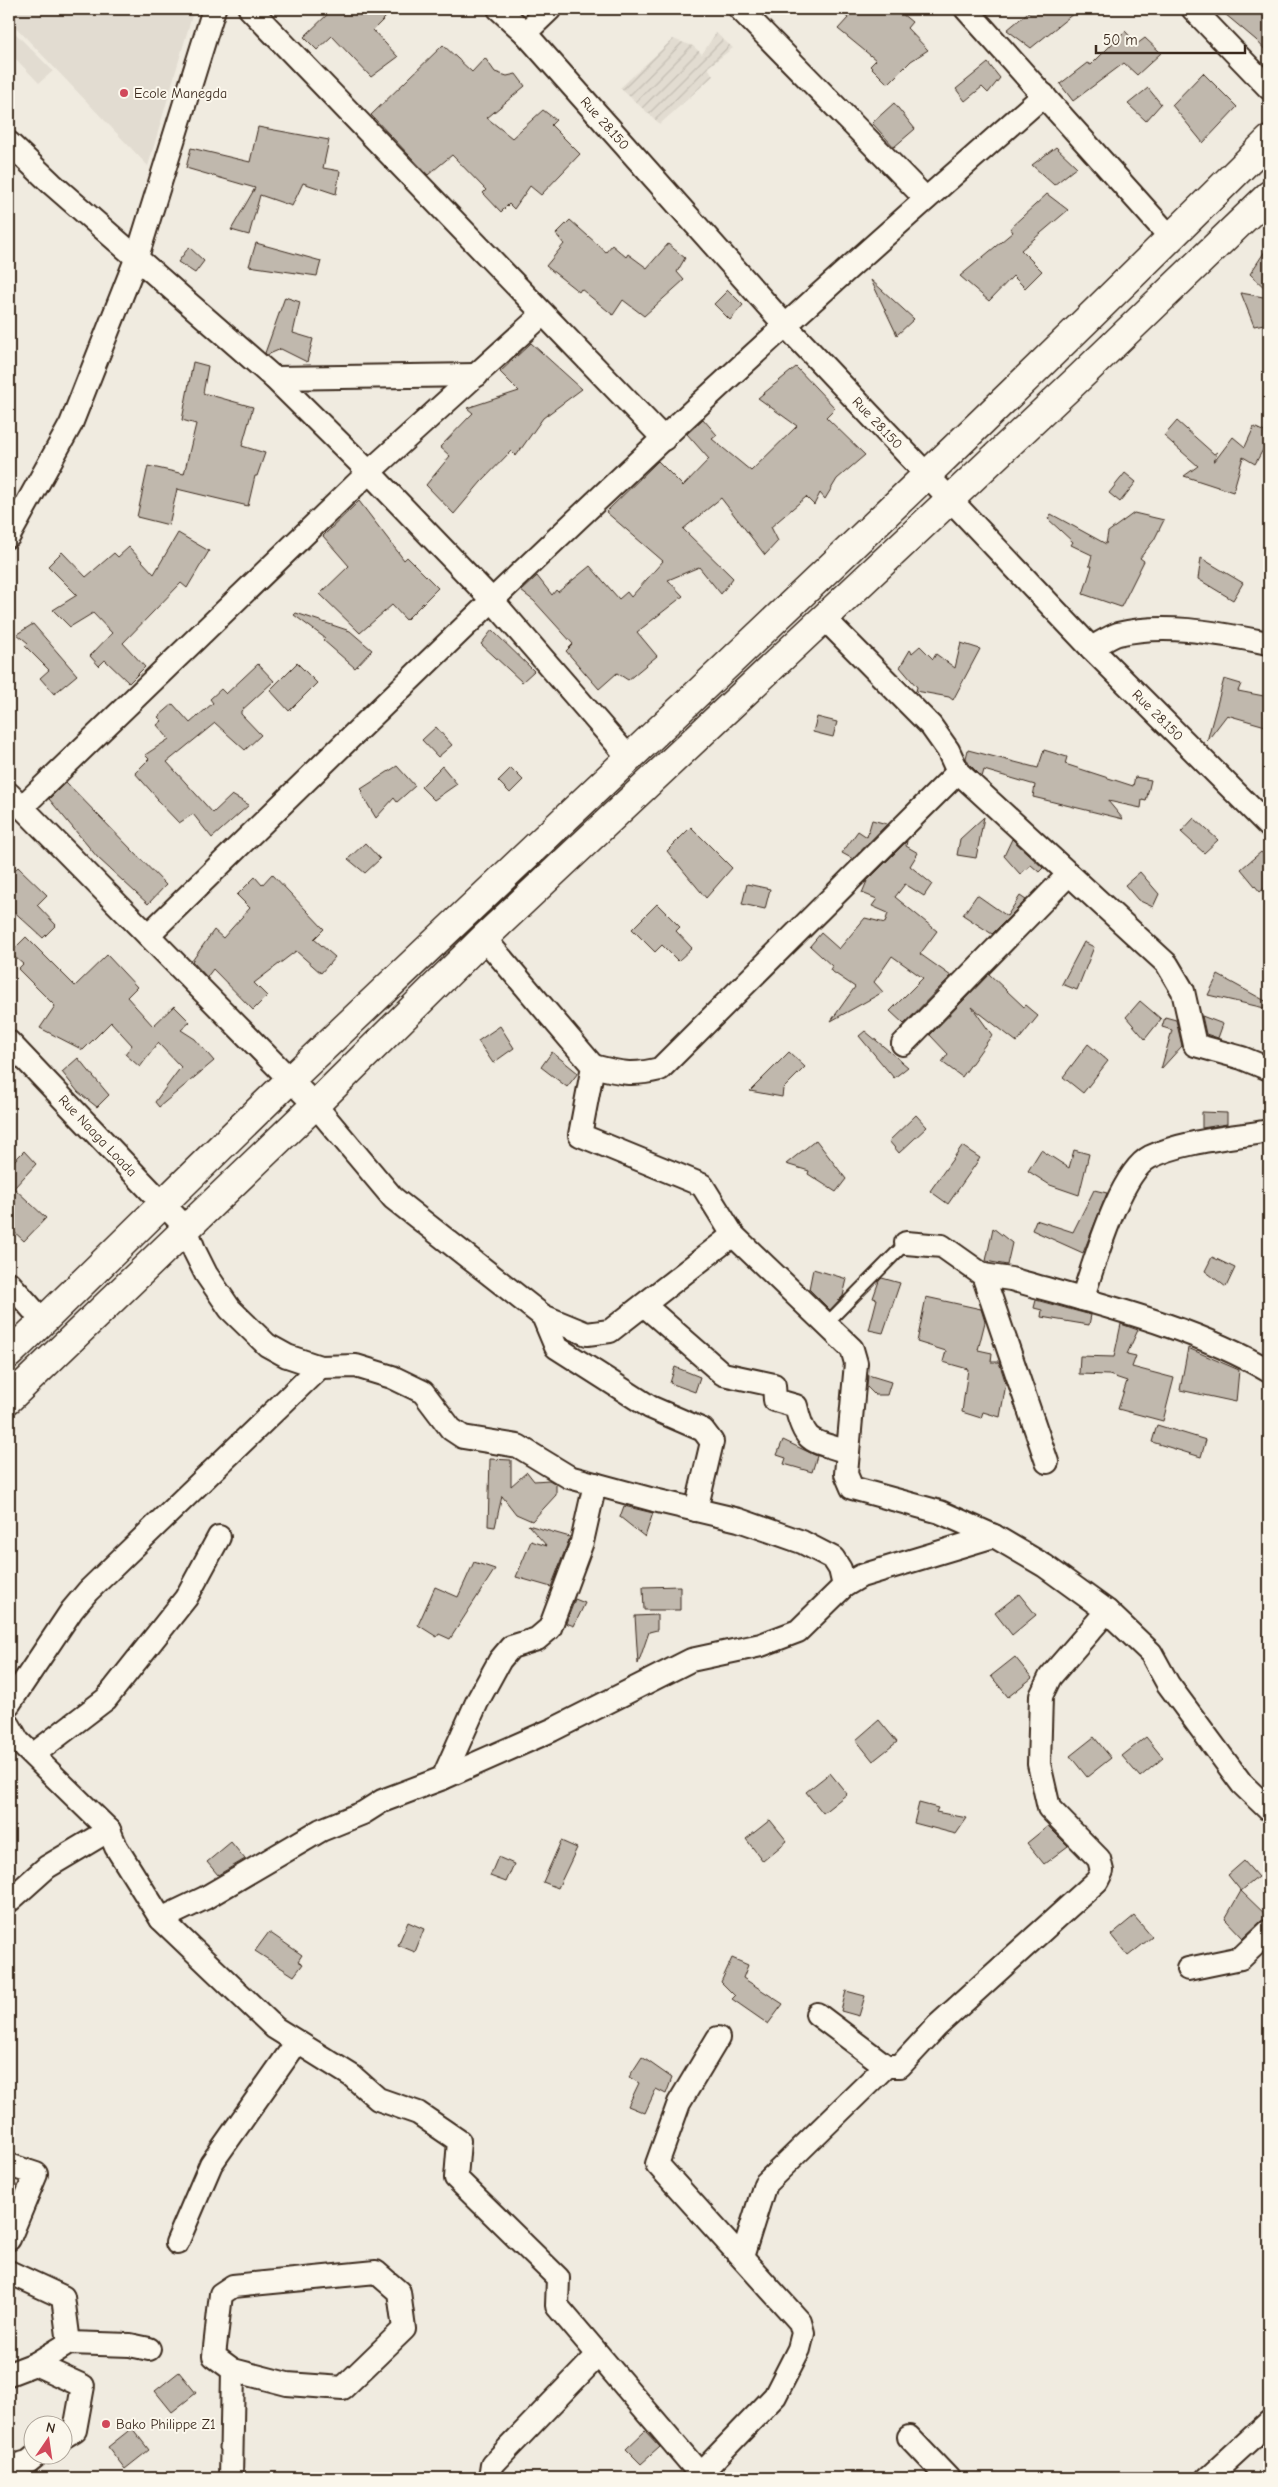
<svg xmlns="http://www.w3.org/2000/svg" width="1278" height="2487" font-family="'Comic Neue',sans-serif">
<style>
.built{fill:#e2dcd1}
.industrial{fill:url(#industrial-furrows)}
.building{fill:#c0b8ad;stroke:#3b2a1e}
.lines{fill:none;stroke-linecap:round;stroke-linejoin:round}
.service-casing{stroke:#3b2a1e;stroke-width:15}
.minor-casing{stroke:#3b2a1e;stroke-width:26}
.secondary-casing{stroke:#3b2a1e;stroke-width:31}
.service{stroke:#fbf7ec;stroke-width:11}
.minor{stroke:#fbf7ec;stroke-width:22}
.secondary{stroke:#fbf7ec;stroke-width:28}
.poi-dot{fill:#d1495b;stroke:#fbf7ec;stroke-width:2}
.labels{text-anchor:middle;stroke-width:4;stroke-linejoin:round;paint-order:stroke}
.poi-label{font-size:14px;fill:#3b2a1e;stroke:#fbf7ec;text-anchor:start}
.street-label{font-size:14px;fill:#3b2a1e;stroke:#fbf7ec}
</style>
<defs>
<pattern id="industrial-furrows" width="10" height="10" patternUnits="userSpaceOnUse" patternTransform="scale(1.25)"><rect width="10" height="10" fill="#e2dcd1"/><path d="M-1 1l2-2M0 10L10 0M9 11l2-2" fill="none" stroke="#c3bdb3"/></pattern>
</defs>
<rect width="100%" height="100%" fill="#f0ebe0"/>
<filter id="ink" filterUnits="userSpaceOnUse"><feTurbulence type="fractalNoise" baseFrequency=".02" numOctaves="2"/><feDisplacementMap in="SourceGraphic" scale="10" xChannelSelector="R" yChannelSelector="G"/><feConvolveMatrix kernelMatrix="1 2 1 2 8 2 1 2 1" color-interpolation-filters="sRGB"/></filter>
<g filter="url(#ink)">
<path class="built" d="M9,9H194L148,166L9,20Z
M9,27L53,71L39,83L9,52Z"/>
<path class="industrial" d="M716,33L733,48L708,67L713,76L660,124L620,88L673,39L693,46L702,54Z"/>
<path class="building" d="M333,9H394L373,30L398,57L371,77L332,36L317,50L304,37Z
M838,9H896L912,22L907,28L928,50L911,61L888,84L870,66L876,60L838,29L848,18Z
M1032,9H1079L1031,48L1007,30Z
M1219,9H1269V54L1256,40Z
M1125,31L1137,44L1145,38L1161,53L1137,75L1124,63L1073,101L1060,84L1087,63L1091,65Z
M443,45L472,72L485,58L495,72L507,76L516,74L525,86L487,118L512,138L543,110L556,120L551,125L580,154L541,195L530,186L514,209L509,204L501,212L483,193L486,190L452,155L428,175L371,115Z
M988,63L1000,78L988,93L982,87L965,101L956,89Z
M1203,73L1237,107L1203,143L1172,105Z
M1148,88L1161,104L1146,121L1128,104Z
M894,103L915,129L894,147L872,123Z
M258,127L329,140L323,168L340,171L336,194L303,183L292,206L260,195L249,235L231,230L255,188L186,168L191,148L250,162Z
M1056,147L1077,167L1054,185L1032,165Z
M1047,194L1068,210L1021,250L1042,271L1025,288L1013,276L989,301L960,276L1013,232L1010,228Z
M570,220L606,252L612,245L626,257L628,254L647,268L668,244L685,258L677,272L684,280L644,316L623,300L613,315L581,289L579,292L546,266L564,244L556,234Z
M256,243L321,261L317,276L249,266Z
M1269,245V292L1250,274Z
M189,247L204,261L195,273L178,262Z
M871,280L914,319L897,335Z
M728,290L743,305L730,320L714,304Z
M1241,293L1269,298V323L1254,326Z
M285,297L300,302L293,333L313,339L307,362L281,349L267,355L265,353Z
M531,343L582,389L543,418L516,456L511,451L481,482L454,514L426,485L450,456L440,447L473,413L467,408L519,391L500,372Z
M193,362L208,366L203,393L253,407L242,446L265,453L257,476H255L248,506L177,489L169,525L137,517L148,466L184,474L196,424L182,420Z
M796,367L835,408L826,417L865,455L837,479L825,499L820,493L814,505L806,497L771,527L778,541L765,555L721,498L683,529L733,578L721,594L699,567L668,580L683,596L637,632L657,656L628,680L617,673L599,689L566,651L573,644L534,601L521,591L537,576L552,595L556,590L558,592L590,566L619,599L627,592L631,597L663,561L606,512L658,461L683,486L709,459L687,434L703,419L717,435L712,439L751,471L797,426L758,398Z
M1177,421L1214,454L1217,452L1214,462L1233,437L1245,447L1254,427L1269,434V439L1255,464L1243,457L1233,492L1184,476L1198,466L1164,436Z
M1125,473L1136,482L1120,502L1109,493Z
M359,501L404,560L407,557L438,588L406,620L392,605L360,633L320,594L349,566L323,536Z
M1134,513L1164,520L1154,540L1140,558L1144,561L1121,607L1083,594L1092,566H1089L1092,555L1071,545L1073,542L1048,519L1051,514L1106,544L1108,532Z
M178,533L209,551L187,588L181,583L123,643L145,667L129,683L105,660L99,666L90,656L112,633L93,613L70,627L53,610L77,595L48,566L62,552L86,577L114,553L118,557L129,547L154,574Z
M1201,558L1243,583L1233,600L1198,579Z
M296,613L350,631L372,650L355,668L323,640L325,638L294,615Z
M33,624L77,675L54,694L40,678L49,670L25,646L28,643L17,634Z
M492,630L534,671L522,682L481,644Z
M961,643L980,649L953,700L949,697L916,691L917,687L900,667L910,650L912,653L920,646L933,659L936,654L955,668Z
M297,663L317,683L289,711L270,690Z
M258,664L274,681L241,711V714L261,735L245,750L215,723L167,762L213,813L232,795L249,805L212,838L193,814L179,823L157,800L158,799L135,773L149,759L145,755L169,739L157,725L162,721L158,717L173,704L190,723L213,703L210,699L221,689L226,694Z
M1224,679L1241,684L1238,691L1269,697V727L1227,715L1207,741Z
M817,717L837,722L833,737L813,732Z
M436,727L452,745L438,757L422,740Z
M968,750L1038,768L1044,750L1067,757L1065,764L1133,786L1135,777L1151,780L1146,801L1142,800L1141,808L1108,801L1123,819L1033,797L1035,785L984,770L982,777L969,764L966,758Z
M397,766L415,786L397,802L394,798L376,818L361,793L363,791L361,789Z
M442,766L457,784L434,800L421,787Z
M511,768L523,780L510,793L498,781Z
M66,782L166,885L148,904L98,858L49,799Z
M984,817L976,858L957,855L960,839Z
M1194,818L1218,840L1204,853L1181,832Z
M872,820L887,824L853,859L842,853L858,831L867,837Z
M691,827L732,868L706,898L667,851Z
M1012,839L1043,868L1039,872L1031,865L1020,874L1004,856Z
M907,841L906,846L918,853L910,866L932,884L924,896L905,884L895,897L937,931L920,954L951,976L904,1024L890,1011L923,978L892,956L874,982L883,992L831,1021L855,987L830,970L832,966L810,946L821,933L839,949L865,918L885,923L888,913L872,906L877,899L862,893L867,881Z
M365,843L380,859L365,873L348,859Z
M1261,852L1269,859V884L1260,892L1241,869Z
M18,867L47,895L37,905L56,925L43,938L9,907V876Z
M1140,872L1159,894L1153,907L1138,900L1125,885Z
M272,874L324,929L314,939L335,957L321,973L296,951L254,983L267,996L253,1010L213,969L207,977L192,961L214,930L223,938L250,908L237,895L255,877L262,885Z
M747,884L770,889L765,909L742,904Z
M977,895L1007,916L1020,896L1026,900L992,934L963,915Z
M657,904L680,927L676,931L692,948L678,961L662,945L655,952L632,929Z
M26,937L75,986L107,955L137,987L127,997L153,1026L174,1006L190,1022L181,1030L195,1039L214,1061L159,1107L155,1102L181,1067L158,1043L140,1067L125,1054L132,1045L111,1022L83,1050L40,1028L55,1006L18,969L23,964L10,953Z
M1084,942L1094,947L1077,990L1062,984Z
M989,974L1024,1007L1025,1005L1038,1016L1017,1042L972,1007L992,1035L962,1077L942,1062L948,1054L930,1035Z
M1218,975L1269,1003V1009L1208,995Z
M1140,1001L1161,1019L1145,1039L1126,1017Z
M1202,1016L1223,1024L1218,1038L1206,1034Z
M1165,1017L1176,1020L1182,1046L1161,1069L1172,1030L1162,1027Z
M500,1026L514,1048L493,1063L478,1041Z
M865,1031L908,1067L894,1078L859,1036Z
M1088,1044L1108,1061L1083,1093L1063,1077Z
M552,1052L578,1073L567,1087L541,1067Z
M789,1052L805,1067L783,1089L782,1097L750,1091Z
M78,1058L109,1095L97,1107L78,1092L62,1072Z
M1202,1112L1227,1113V1124L1202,1128Z
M916,1115L927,1127L899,1153L889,1141Z
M816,1140L846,1179L836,1192L808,1174L809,1171L786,1164Z
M962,1146L980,1158L948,1204L930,1191Z
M1041,1150L1069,1168L1074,1150L1089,1154L1079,1195L1050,1185L1028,1171Z
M24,1151L36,1164L14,1188L46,1218L24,1241L9,1227V1166Z
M1094,1190L1107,1193L1083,1253L1032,1230L1036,1220L1073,1232Z
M993,1228L1012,1243L1007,1265L986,1261Z
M1212,1257L1235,1268L1226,1287L1205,1271Z
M813,1269L847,1279L843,1296L830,1310L809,1289Z
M882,1278L900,1283L883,1333L869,1330L877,1299L873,1298L879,1281Z
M926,1297L981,1309L985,1322L978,1350L992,1353L991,1362H999L1006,1384L1000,1417L983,1412L981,1418L962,1412L968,1369L943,1362L946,1351L917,1342Z
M1036,1300L1091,1315L1089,1325L1041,1317L1042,1310L1034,1308Z
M1121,1324L1138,1330L1127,1354L1136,1356L1132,1367L1174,1378L1163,1421L1118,1409L1127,1381L1109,1375L1079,1374L1080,1356L1114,1357Z
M1188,1348L1239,1370L1236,1402L1180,1390Z
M675,1367L700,1377L695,1392L670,1383Z
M868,1375L891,1382L887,1395H875L867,1387Z
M1157,1425L1206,1440L1201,1457L1152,1442Z
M783,1440L817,1456L812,1472L784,1464L786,1458L777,1455Z
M490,1459L511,1460V1486L527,1472L534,1481L549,1480L556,1484V1495L532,1521L516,1514L502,1496L495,1527L488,1526Z
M624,1506L653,1513L645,1537L620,1517Z
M528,1525L570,1537L551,1587L516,1577L531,1541L547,1546Z
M474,1562L495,1569L450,1639L439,1634L437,1637L418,1625L435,1587L458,1597Z
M680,1586V1610H644L643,1587Z
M1019,1594L1036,1615L1012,1635L995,1613Z
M575,1599L585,1603L574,1626L566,1623Z
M657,1615V1630L649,1632L638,1664L635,1616Z
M1015,1657L1032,1678L1008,1697L991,1676Z
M879,1720L897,1742L873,1761L856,1740Z
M1094,1737L1111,1758L1087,1777L1070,1756Z
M1146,1737L1163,1758L1140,1777L1122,1756Z
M830,1773L847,1794L823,1813L806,1792Z
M919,1803L938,1808L936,1812L967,1818L956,1834L914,1823Z
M770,1820L787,1841L763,1861L746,1839Z
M1048,1826L1068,1846L1044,1864L1027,1843Z
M561,1841L577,1848L558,1888L543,1882Z
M231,1842L245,1859L218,1875L207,1862Z
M498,1857L514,1864L506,1882L490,1876Z
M1244,1861L1258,1877L1241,1891L1228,1875Z
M1241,1891L1269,1918L1260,1922L1243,1938L1225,1919Z
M1134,1916L1152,1937L1128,1956L1111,1935Z
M408,1922L424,1929L415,1952L398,1945Z
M269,1932L302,1955L298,1961L303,1964L294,1976L255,1951Z
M732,1958L748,1965L743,1978L783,2004L768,2024L732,1999L735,1996L721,1982Z
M846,1991L865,1996L859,2016L841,2011Z
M642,2057L672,2078L666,2094L656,2089L645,2113L628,2106L639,2083L629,2077Z
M179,2372L196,2393L172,2412L155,2391Z
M132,2428L149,2450L125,2469L108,2447Z
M645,2431L660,2447L641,2464L626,2449Z"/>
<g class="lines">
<g class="service-casing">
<path id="service" d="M826,1324L906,1243"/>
</g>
<g class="minor-casing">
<g id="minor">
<path d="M250,9L664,439"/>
<path id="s1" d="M499,9L525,33L785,325L1091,648L1269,826"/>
<path d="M740,9L926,199"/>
<path d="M966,9L1171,238"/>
<path d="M1193,9L1269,88"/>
<path d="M525,33L550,9"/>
<path d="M9,143L52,184L274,378L369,472L492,600L630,759"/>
<path d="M274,378L477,375"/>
<path d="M9,536L71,424L137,257L214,9"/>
<path d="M824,618L931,726L948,750L958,772L1167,964L1183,991L1195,1045L1242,1058L1269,1069"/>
<path d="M1091,648C1099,644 1109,637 1118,634C1167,622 1221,634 1269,643"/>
<path d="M9,794L315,1105L393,1198L543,1316L556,1347L650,1407L703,1430L712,1442L696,1510"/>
<path d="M22,807L369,472L543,314"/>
<path d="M148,935C358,730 568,523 786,325C871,247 958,171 1044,95"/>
<path d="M484,938L593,1066L580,1135L702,1185L733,1235L852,1349L856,1363L846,1474L852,1488L940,1512L994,1536L1045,1566L1107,1611L1151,1653L1168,1684L1242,1784L1269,1810"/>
<path id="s2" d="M9,1042L186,1228L195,1252L206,1274L230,1309L267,1345L287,1356L320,1367L356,1366L392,1377L423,1392L451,1429L463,1437L518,1446L569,1477L654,1500L739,1520L802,1542L833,1558L840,1569L844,1586"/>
<path d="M903,1044L1069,874"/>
<path d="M593,1066C620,1073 632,1076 660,1069L958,772"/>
<path d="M906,1243L942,1246L983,1275L1047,1462"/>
<path d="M983,1275L1011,1279C1094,1303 1196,1327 1269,1371"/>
<path d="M9,1283L43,1321"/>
<path d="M1082,1299C1094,1265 1119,1173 1150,1157C1186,1140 1231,1138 1269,1131"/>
<path d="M644,1305L723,1374L774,1385L775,1400L796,1406C805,1446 813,1440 848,1452"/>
<path d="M543,1316L587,1334L610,1331L733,1235"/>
<path d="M9,1704L72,1610L88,1591L320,1367"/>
<path d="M9,1725L18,1741L109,1830L116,1847L161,1919L275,2028L352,2076L378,2099L418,2113L459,2141L456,2178L558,2278L557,2306L700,2474L775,2396L799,2349L803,2333L800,2322L657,2164L679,2103L718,2038"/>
<path d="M34,1754L106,1699L186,1598L219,1537"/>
<path d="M443,1778L477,1702L500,1660L511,1647L537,1639L550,1628L582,1542L595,1484"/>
<path d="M9,1901L47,1867L109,1830"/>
<path d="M161,1919L205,1898L321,1830L363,1813L382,1801L443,1778L552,1730L691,1660L761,1645L798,1631L844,1586L861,1576L994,1536"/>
<path d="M1188,1969L1241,1958L1269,1931"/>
<path d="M817,2014L886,2066H900L937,2026L1097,1881L1102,1871L1099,1859L1049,1808L1039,1764L1041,1696L1050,1677L1107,1611"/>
<path d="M9,2165L36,2174L9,2239"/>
<path d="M177,2243L211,2164L297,2042"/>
<path d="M742,2257L765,2184L886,2066"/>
<path d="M9,2272L63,2297L69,2343"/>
<path d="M376,2272L399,2292L404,2329L343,2388L287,2384L233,2370L214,2356L221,2294L233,2286Z"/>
<path d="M35,2364L83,2386L75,2430L62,2438"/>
<path d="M9,2374L35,2364L69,2343L130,2345L149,2349"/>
<path d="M909,2437L948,2478"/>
<path d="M9,2467L28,2462L38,2454"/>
<path d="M231,2478L233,2370"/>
<path d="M490,2478L492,2465L598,2355"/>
<path d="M1208,2478L1269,2422"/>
</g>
</g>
<g class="secondary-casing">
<path id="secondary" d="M9,1354C104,1263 197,1169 292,1078C619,766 950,459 1269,140
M9,1399L315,1105L484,938L1078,379L1269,195"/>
</g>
<use href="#service" class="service"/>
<use href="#minor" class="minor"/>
<use href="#secondary" class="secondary"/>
</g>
</g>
<g class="poi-dot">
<circle cx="124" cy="93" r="5"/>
<circle cx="106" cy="2424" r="5"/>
</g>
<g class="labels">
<g class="poi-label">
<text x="134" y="98">Ecole Manegda</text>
<text x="116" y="2429">Bako Philippe Z1</text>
</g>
<g class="street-label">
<text dy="5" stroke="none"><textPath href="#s1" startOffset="156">Rue 28.150</textPath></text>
<text dy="5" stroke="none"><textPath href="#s1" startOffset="561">Rue 28.150</textPath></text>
<text dy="5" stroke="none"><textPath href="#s1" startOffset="966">Rue 28.150</textPath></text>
<text dy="5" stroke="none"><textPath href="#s2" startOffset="129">Rue Naaga Loada</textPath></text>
</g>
</g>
<rect width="1278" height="2487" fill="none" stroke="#fbf7ec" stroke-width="30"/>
<rect x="15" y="15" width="1248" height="2457" fill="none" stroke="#3b2a1e" stroke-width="2" filter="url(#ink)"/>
<g transform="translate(48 2440) rotate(13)"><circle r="24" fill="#fbf7ec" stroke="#aea59a"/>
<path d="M0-4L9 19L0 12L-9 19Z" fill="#d1495b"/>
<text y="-8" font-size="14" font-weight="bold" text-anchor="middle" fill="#3b2a1e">N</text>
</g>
<path d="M1096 45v8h149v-8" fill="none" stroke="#3b2a1e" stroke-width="2.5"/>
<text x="1103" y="45" font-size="15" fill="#3b2a1e" stroke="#fbf7ec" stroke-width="4" paint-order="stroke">50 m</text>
</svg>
